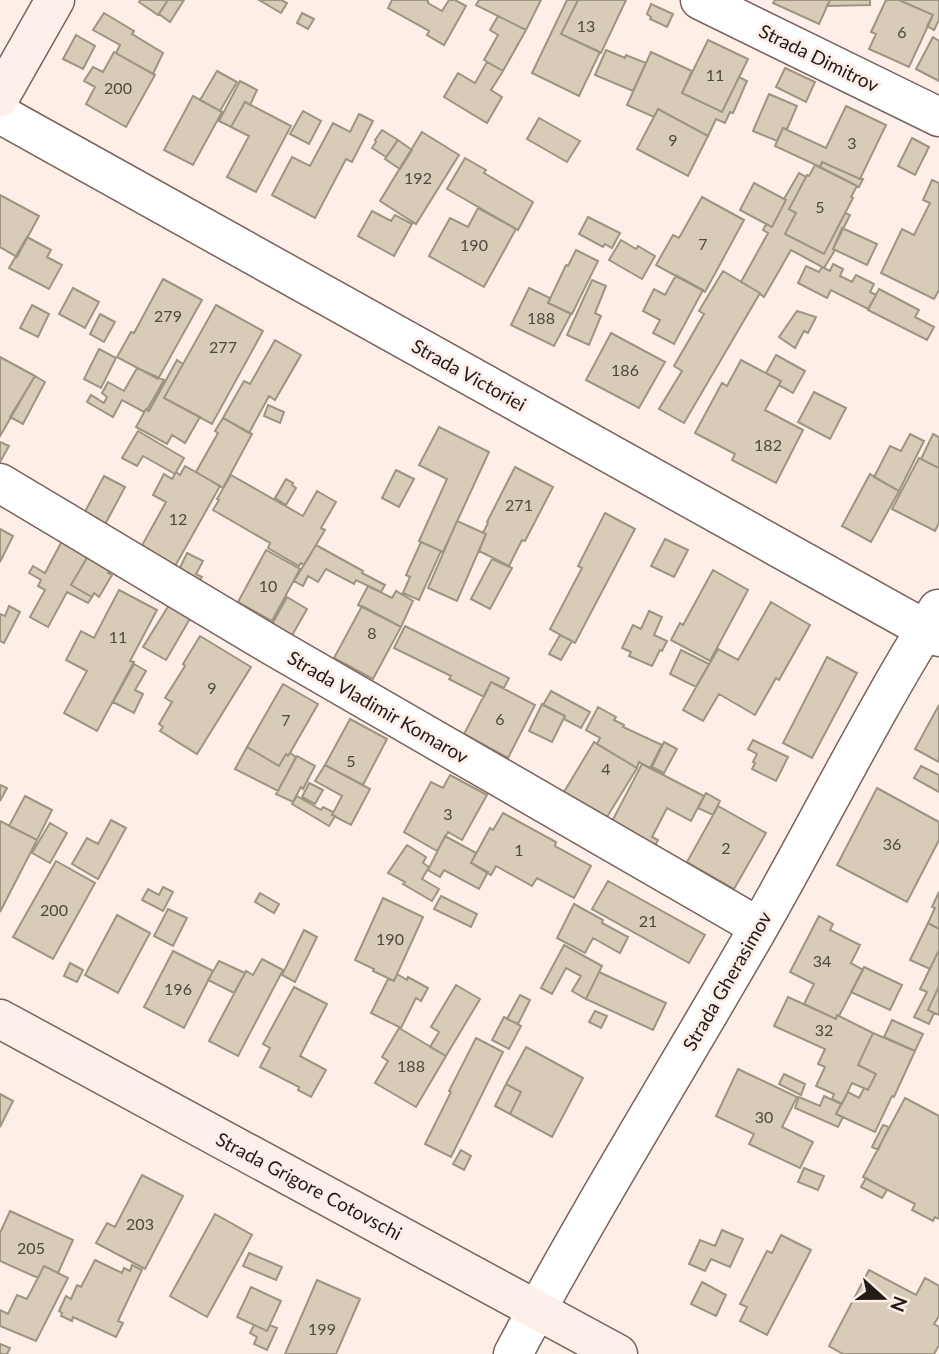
<svg xmlns="http://www.w3.org/2000/svg" width="939" height="1354" font-family="Lato,sans-serif">
<style>
.building{fill:#d8cbb8;stroke:#9f9381;stroke-width:2}
.lines{fill:none;stroke-linecap:round;stroke-linejoin:round}
.street-casing{stroke:#78635b;stroke-width:41}
.secondary-casing{stroke:#78635b;stroke-width:41}
.street{stroke:#fff;stroke-width:38}
.secondary{stroke:#fdefea;stroke-width:38}
.labels{text-anchor:middle;stroke-width:6;stroke-linejoin:round;paint-order:stroke}
.number-label{font-size:16px;fill:#50473f}
.street-label{font-size:19px;fill:#231b17;stroke:#fdefe8}
</style>
<rect width="100%" height="100%" fill="#fdefe8"/>
<path class="building" d="M140,0H168L158,15L139,2Z
M168,0H184L170,22L159,14Z
M259,0H281L287,3L281,13Z
M392,0H426L428,1V3L442,11L449,0H455L466,6L444,45L427,35L429,31L388,8Z
M479,0H541L526,30L476,5Z
M567,0H578L561,34L600,52L579,96L532,73Z
M578,0H626L601,53L561,34Z
M775,0H830L819,24L773,3Z
M830,0H870V5L827,6Z
M886,0H899L933,15L909,67L869,49L876,34L871,32Z
M899,0H939V20L934,30L927,26L933,15Z
M651,4L673,14L667,27L650,19L651,17L647,14Z
M104,13L134,31L132,34L163,53L153,74L116,53L120,45L93,30Z
M302,13L314,19L308,29L297,23Z
M498,16L526,30L503,71L484,60L498,35L490,30Z
M76,35L95,46L83,69L63,59Z
M933,37L939,41V81L916,69Z
M708,40L748,59L722,112L682,93Z
M606,50L625,58L626,55L646,63L633,91L595,75Z
M114,52L155,75L126,127L86,104L95,87L84,81L93,67L103,72Z
M651,52L692,71L682,93L722,112L739,77L747,81L733,113L730,112L725,123L716,119L708,136L658,109L654,117L627,105Z
M487,62L503,71L491,90L502,97L487,123L444,97L458,73L475,83Z
M785,68L815,82L806,102L776,87Z
M217,71L237,82L220,111L200,100Z
M240,81L257,90L250,105L245,102L231,127L219,121Z
M769,94L797,106L787,129L783,128L777,141L753,131Z
M193,96L222,112L193,165L164,150Z
M245,102L291,126L256,192L227,177L249,136L231,127Z
M846,106L886,125L860,179L822,162L820,167L775,146L783,128L826,148Z
M658,109L708,136L688,176L637,149Z
M303,111L321,121L309,144L290,134Z
M359,114L373,121L352,162L346,159L315,218L272,195L292,157L310,166L333,123L350,132Z
M539,118L580,141L567,162L527,139Z
M382,130L398,140L386,157L372,148L376,142L375,140Z
M422,132L459,155L416,224L380,201Z
M912,138L929,147L915,175L898,166Z
M398,140L412,150L400,169L385,159Z
M465,158L486,170L484,173L533,202L518,230L447,189Z
M822,162L860,179H863L859,187L820,167Z
M815,165L857,186L851,197L853,198L824,254L785,234L796,213L789,209L806,177L807,175L809,176Z
M799,173L806,177L789,209L796,213L785,234L824,254L845,213L850,215L833,249L835,250L824,268L791,250L764,297L760,294V293L741,282L768,233L763,230L766,224L772,227L786,200L784,199Z
M932,180L939,183V290L934,299L881,273L902,229L914,235L930,203L923,200Z
M754,183L786,200L772,227L740,210Z
M0,195L39,216L17,257L0,247Z
M702,197L744,220L705,292L656,265L673,235L679,238Z
M478,208L516,229L484,287L429,256L450,218L468,227Z
M372,211L391,221L395,215L412,224L394,256L358,236Z
M588,217L620,233L612,248L605,244L603,247L579,234Z
M842,228L877,244L867,265L833,249Z
M27,237L51,250L47,257L62,265L49,289L9,268Z
M621,240L636,249L638,246L655,256L642,279L609,260Z
M576,250L598,261L572,314L548,303L566,265L568,266Z
M833,264L843,269L840,276L852,282L856,275L874,284L870,292L876,295L868,309L831,290L827,298L798,283L806,266L819,272L822,267L830,271Z
M723,271L760,293L684,423L659,409L682,371L674,366L704,314L699,311Z
M676,275L703,290L674,344L653,333L660,320L643,311L654,289L665,295Z
M163,279L202,300L158,379L117,357L131,332L134,333Z
M592,280L606,286L595,313L601,316L589,345L567,335Z
M73,288L99,302L85,328L59,314Z
M529,288L550,298L548,303L571,314L554,346L511,325Z
M879,289L919,310L915,317L934,327L927,340L868,310Z
M32,305L49,314L38,337L20,328Z
M216,305L263,331L212,424L164,398Z
M797,311L816,317L808,333L804,331L795,348L779,337Z
M100,314L115,322L104,342L90,334Z
M611,333L665,362L639,408L586,380Z
M275,340L301,355L275,400L269,396L249,433L223,418L244,381L250,384Z
M99,349L116,358L101,388L84,379Z
M776,355L805,371L793,393L779,385L781,381L766,373Z
M0,357L35,376L0,436Z
M177,360L183,364L164,398L200,417L185,443L172,435L167,444L136,427L146,409L149,411Z
M741,360L781,381L765,410L803,430L776,483L732,460L735,454L695,433L722,383L727,386Z
M137,368L164,380L147,410L146,409L144,412L122,400L113,417L87,402L91,395L104,403L107,397L102,393L108,382L124,391Z
M35,376L45,382L23,424L10,417Z
M814,392L846,408L830,439L798,422Z
M268,405L284,412L280,423L264,416Z
M223,418L252,434L223,488L196,472L218,433L215,431Z
M439,427L489,452L443,552L419,541L447,479L419,465Z
M138,431L184,458L175,474L143,456L137,466L122,458Z
M910,434L924,441L899,491L874,477L890,446L901,451Z
M933,434L939,437V468L921,459Z
M0,442L9,446L0,462Z
M919,458L939,468V523L935,531L892,509Z
M185,466L220,486L174,568L140,549L166,502L153,495L164,474L172,479L176,472L180,475Z
M515,467L553,487L525,541L522,540L509,566L479,551L486,534L483,533L488,523L487,522Z
M396,470L414,479L399,507L382,498Z
M870,474L899,491L871,542L842,526Z
M231,475L303,516L317,491L336,502L321,528L325,530L304,565L301,563L299,566L268,548L270,543L213,510L219,500L217,499Z
M104,476L125,487L101,532L80,521Z
M286,479L293,483L292,485L296,488L286,505L275,498Z
M605,513L635,529L575,643L550,629L582,568L578,566Z
M457,521L486,534L457,601L428,588Z
M0,529L13,536L0,562Z
M665,539L688,550L674,577L651,566Z
M62,541L88,556L71,585L92,597L88,603L67,592L48,627L30,617L45,590L38,586L41,580L29,573L33,566L45,573Z
M421,542L441,551L419,600L403,593L410,577L406,575Z
M316,545L363,571L362,573L385,585L381,592L356,580L354,584L326,569L318,582L308,576L303,586L294,581Z
M266,550L300,569L272,621L238,602Z
M187,553L203,561L196,574L202,577L196,588L175,578Z
M88,556L110,569L108,573L112,575L99,597L94,593L92,597L71,585Z
M492,559L512,568L490,609L471,599Z
M713,570L748,590L710,661L671,640L680,623L683,625Z
M368,586L392,598L396,591L413,601L401,627L358,605Z
M119,590L157,610L130,661L134,662L97,731L64,713L87,671L66,660L81,631L94,638Z
M287,597L307,609L290,639L270,628Z
M771,602L810,625L779,680L776,678L755,715L719,694L703,721L683,710L718,649L738,660Z
M169,605L191,617L166,660L143,647Z
M9,606L20,612L4,643L0,641V614L5,616Z
M362,606L401,627L373,679L334,658Z
M649,611L662,617L654,635L667,641L662,651L660,650L652,666L629,656L631,652L622,648L633,625L641,629Z
M405,626L509,678L504,688L491,682L484,697L449,679L451,676L394,648Z
M560,635L572,641L561,660L549,654Z
M200,636L251,667L197,754L160,731L163,727L159,724L172,702L165,698L185,666L183,664Z
M681,650L709,664L696,687L670,674Z
M827,657L857,673L812,758L783,743Z
M134,664L146,671L135,690L143,694L134,713L113,702Z
M491,682L535,705L508,758L464,734Z
M283,684L318,704L290,753L288,756L286,754L279,766L247,747Z
M551,691L590,712L581,728L564,719L565,716L543,705Z
M542,704L565,716L552,742L529,731Z
M939,705V762L915,749Z
M598,707L616,717L614,720L624,725L623,727L662,745L650,768L639,762L637,768L597,744L600,738L586,730Z
M350,719L387,739L363,785L325,765Z
M753,740L788,757L776,781L752,769L755,763L753,762L757,754L748,749Z
M594,742L637,768L607,817L564,792Z
M664,742L677,749L664,773L652,767Z
M247,747L279,766L286,754L288,756L290,753L296,757L278,791L235,769Z
M297,756L315,766L303,789L301,787L293,802L276,794Z
M642,764L704,796L691,821L667,808L652,837L658,840L653,850L609,827Z
M325,765L370,789L351,825L332,815L342,796L315,781Z
M921,766L939,775V792L914,778Z
M450,775L487,795L462,840L448,832L437,851L404,832L431,782L443,788Z
M309,783L323,790L315,804L302,797Z
M0,785L7,788L0,801Z
M877,788L939,822V840L907,902L837,865Z
M706,793L720,801L713,815L698,808Z
M25,796L52,810L37,840L9,826Z
M297,796L321,810L323,807L333,812L332,815L335,816L329,826L292,804Z
M718,806L766,833L734,889L687,862Z
M503,813L556,842L555,846L591,866L574,898L537,878L532,886L496,866L491,875L471,863L490,828L493,830Z
M111,820L126,828L98,879L72,864L87,838L98,844Z
M0,821L37,840L0,912Z
M50,823L67,833L50,863L32,853Z
M445,836L476,853L471,863L488,872L479,889L444,870L440,877L428,870Z
M407,845L426,857L423,863L429,867L422,879L439,889L432,901L403,884L405,882L388,873Z
M56,861L95,883L53,959L13,937Z
M608,881L705,935L689,963L592,909Z
M163,887L173,892L163,911L142,900L148,889L159,895Z
M939,892V929L928,923L935,908L932,907Z
M260,893L279,904L274,913L255,902Z
M441,896L477,914L471,927L434,909Z
M383,898L423,917L394,981L373,971L374,969L355,960Z
M574,904L603,920L602,923L628,937L620,953L593,938L585,953L557,938Z
M168,909L187,918L173,946L154,936Z
M117,915L150,933L118,993L85,975Z
M819,916L833,924L830,930L860,945L851,963L863,970L839,1016L837,1015L836,1019L804,1004L814,984L790,972Z
M928,923L939,929V950L930,969L910,960Z
M304,930L317,937L295,982L282,975Z
M564,945L602,966L586,999L572,991L581,976L566,968L552,994L541,988Z
M939,950V986L928,1010L934,1013L929,1024L914,1017L927,992L920,989Z
M173,951L213,971L184,1028L144,1007Z
M262,959L283,970L238,1056L209,1041L245,973L246,971L253,975Z
M219,961L245,973L234,993L208,980Z
M70,963L83,970L77,982L64,976Z
M864,967L902,985L890,1010L851,992Z
M599,972L666,1003L653,1030L586,999Z
M397,974L407,980L408,977L428,988L421,1001L416,998L401,1028L371,1013L388,979L394,981Z
M456,985L480,999L446,1056L430,1047L439,1032L431,1027Z
M939,986V1015L928,1010Z
M294,987L327,1004L300,1056L326,1070L311,1097L298,1090L299,1087L260,1067L270,1048L263,1044Z
M520,995L530,1000L518,1024L507,1019Z
M788,997L836,1019L837,1015L873,1033L858,1065L876,1074L868,1090L852,1083L842,1104L832,1099L834,1094L816,1086L825,1067L818,1064L825,1049L774,1026Z
M595,1011L607,1016L601,1028L589,1022Z
M504,1017L521,1026L509,1049L492,1040Z
M892,1020L923,1034L915,1051L884,1037Z
M399,1028L446,1056L416,1107L375,1083L388,1061L382,1057Z
M873,1033L915,1051L894,1097L892,1096L875,1132L836,1114L848,1092L859,1098L864,1088L868,1090L876,1074L858,1065Z
M476,1038L503,1052L451,1157L425,1144L451,1092L449,1091Z
M526,1047L583,1078L552,1137L510,1114L521,1092L506,1084Z
M738,1069L797,1097L782,1127L813,1142L800,1168L749,1144L754,1134L716,1116Z
M784,1074L805,1084L801,1095L779,1084Z
M506,1084L521,1092L510,1114L495,1106Z
M0,1094L13,1101L0,1127Z
M824,1096L841,1104L836,1114L843,1117L838,1127L795,1108L799,1097L820,1106Z
M905,1098L939,1116V1219L935,1217L933,1221L912,1210L915,1204L863,1177Z
M883,1125L889,1127L878,1150L872,1147Z
M461,1150L471,1156L464,1170L453,1164Z
M804,1168L824,1176L818,1190L798,1182Z
M142,1175L183,1196L145,1269L96,1243L107,1223L115,1227Z
M866,1178L887,1190L882,1198L861,1187Z
M10,1211L73,1240L58,1273L44,1266L38,1278L0,1261V1233Z
M215,1214L252,1235L207,1317L170,1296Z
M722,1230L743,1239L730,1267L711,1259L705,1271L689,1264L700,1240L715,1246Z
M781,1235L811,1250L767,1335L740,1321L747,1307L740,1304L767,1251L772,1253Z
M249,1253L282,1267L276,1280L243,1266Z
M95,1260L122,1273L124,1268L130,1271L132,1265L142,1270L118,1321L123,1323L116,1337L73,1317L72,1321L61,1316L62,1313L59,1311L66,1296L71,1299L77,1285L81,1287Z
M44,1266L68,1278L36,1341L0,1326V1310L8,1314L17,1295L27,1299Z
M869,1270L916,1295L925,1278L939,1286V1316L934,1324L939,1327V1345L934,1354H843L829,1346Z
M317,1280L360,1299L336,1354H285Z
M702,1282L726,1295L716,1316L691,1304Z
M251,1287L281,1301L267,1331L237,1317Z
M254,1325L267,1331L270,1325L277,1328L267,1350L254,1344L257,1337L250,1333Z
M0,1344L10,1348L7,1354H0Z"/>
<g class="lines">
<g class="street-casing">
<path id="street" d="M700,0L939,117
M0,114L939,637
M0,483L276,648L759,927
M513,1354C590,1209 677,1070 759,927C819,822 873,712 938,609"/>
</g>
<g class="secondary-casing">
<path id="secondary" d="M0,97L55,0
M0,1019L618,1354"/>
</g>
<use href="#street" class="street"/>
<use href="#secondary" class="secondary"/>
</g>
<g class="labels">
<g class="number-label">
<text x="586" y="32">13</text>
<text x="902" y="38">6</text>
<text x="715" y="81">11</text>
<text x="118" y="94">200</text>
<text x="673" y="146">9</text>
<text x="852" y="149">3</text>
<text x="418" y="184">192</text>
<text x="820" y="213">5</text>
<text x="703" y="250">7</text>
<text x="474" y="251">190</text>
<text x="168" y="322">279</text>
<text x="541" y="324">188</text>
<text x="223" y="353">277</text>
<text x="625" y="376">186</text>
<text x="768" y="451">182</text>
<text x="519" y="511">271</text>
<text x="178" y="525">12</text>
<text x="268" y="592">10</text>
<text x="372" y="639">8</text>
<text x="118" y="643">11</text>
<text x="212" y="694">9</text>
<text x="500" y="725">6</text>
<text x="286" y="726">7</text>
<text x="351" y="767">5</text>
<text x="606" y="775">4</text>
<text x="448" y="820">3</text>
<text x="892" y="850">36</text>
<text x="726" y="854">2</text>
<text x="519" y="856">1</text>
<text x="54" y="916">200</text>
<text x="648" y="927">21</text>
<text x="390" y="945">190</text>
<text x="822" y="967">34</text>
<text x="178" y="995">196</text>
<text x="824" y="1036">32</text>
<text x="411" y="1072">188</text>
<text x="764" y="1123">30</text>
<text x="140" y="1230">203</text>
<text x="31" y="1254">205</text>
<text x="322" y="1335">199</text>
</g>
<g class="street-label">
<text transform="translate(819 58) rotate(26)" y="7">Strada Dimitrov</text>
<text transform="translate(469 375) rotate(29)" y="7">Strada Victoriei</text>
<text transform="translate(378 707) rotate(30)" y="7">Strada Vladimir Komarov</text>
<text transform="translate(727 981) rotate(-60)" y="7">Strada Gherasimov</text>
<text transform="translate(309 1186) rotate(28)" y="7">Strada Grigore Cotovschi</text>
</g>
</g>
<g transform="translate(883 1298) rotate(111)" stroke="#fdefe8" stroke-width="5" paint-order="stroke">
<path d="M0-5L12 26L0 18L-12 26Z" fill="#231b17"/>
<text y="-10" font-size="19" font-weight="bold" text-anchor="middle" fill="#231b17">N</text>
</g>
</svg>
